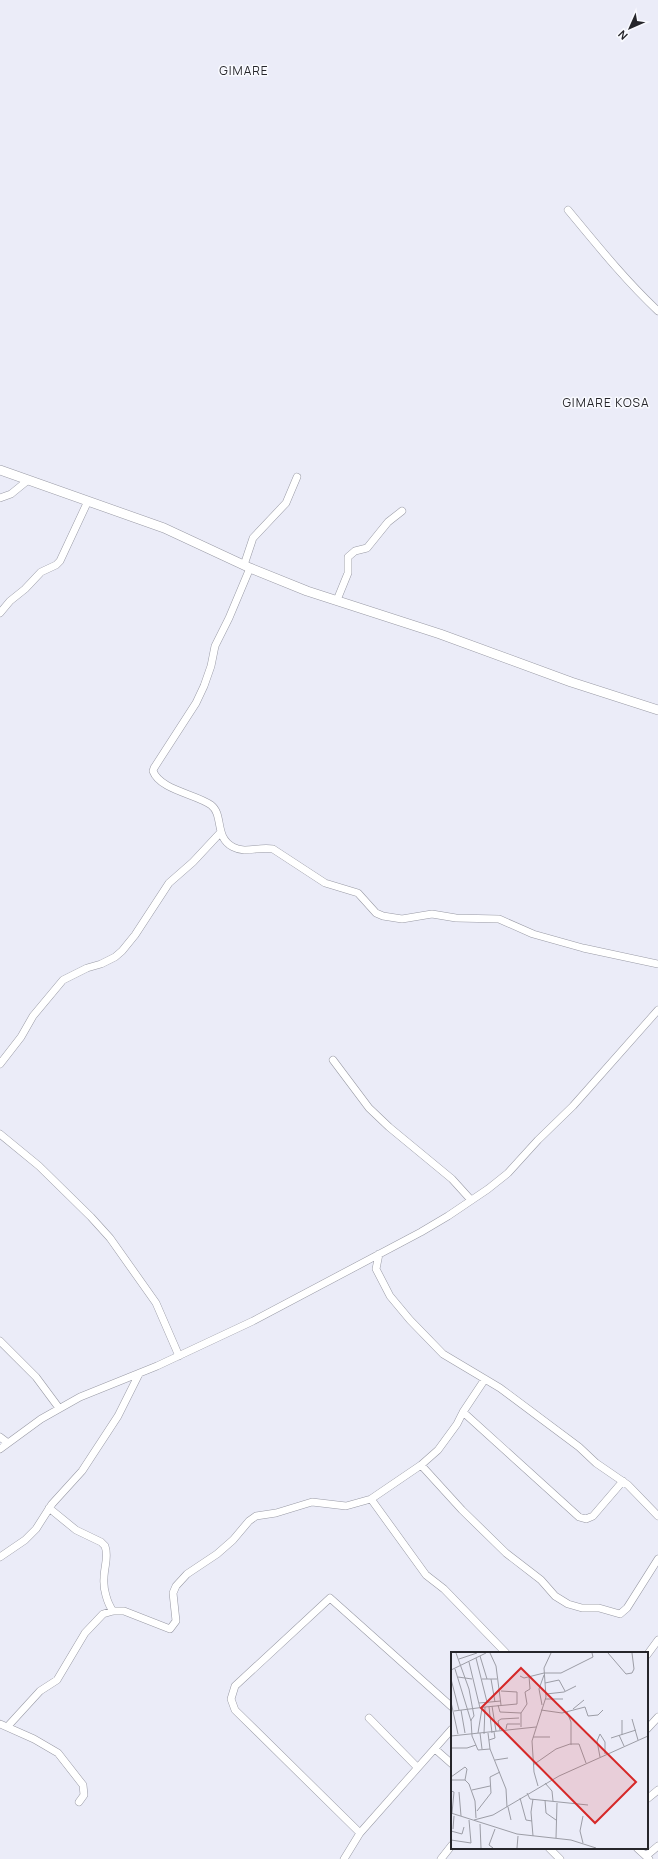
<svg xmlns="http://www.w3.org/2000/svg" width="658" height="1859" font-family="Manrope,sans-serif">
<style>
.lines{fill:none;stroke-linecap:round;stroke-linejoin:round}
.minor-casing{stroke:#999aa5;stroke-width:8}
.tertiary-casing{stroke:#999aa5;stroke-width:10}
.minor{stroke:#fff;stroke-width:7}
.tertiary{stroke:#fff;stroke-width:9}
.labels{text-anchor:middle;stroke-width:3;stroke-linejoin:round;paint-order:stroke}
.quarter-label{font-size:12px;letter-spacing:1px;fill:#26262b;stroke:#f9faff}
.inset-road{fill:none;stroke:#9c9da6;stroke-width:1}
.view{fill:#d62828;fill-opacity:0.15;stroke:#d62828;stroke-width:2}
.inset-edge{fill:none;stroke:#26262b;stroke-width:2}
</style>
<rect width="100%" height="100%" fill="#ebecf8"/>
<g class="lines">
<g class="minor-casing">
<path id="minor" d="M568,210C597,245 625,280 658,311
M0,498L11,494L27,481
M244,565L253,538L286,503L297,477
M250,568L229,618L215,646L211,666L204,686L196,703L154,768L153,771C160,790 196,794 211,805C224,815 214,837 233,847C246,854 259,846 273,849L325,883L358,893L376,913L383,916L402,919L432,914L456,918L499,919L533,934L583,948L658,964
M337,600L348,573V557L355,551L367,548L388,522L402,511
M0,613L10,601L25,589L41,572L56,565L60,561L88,501
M333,1060L369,1108L389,1127L452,1179L471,1200
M0,1064L21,1037L33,1016L63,980L87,968L101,964L115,957L122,951L135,935L169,883L193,862L220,833
M0,1134L39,1166L91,1217L110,1238L156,1303L179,1356
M379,1254L376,1269L390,1296L410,1320L443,1354L500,1388L579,1447L596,1463L628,1485L658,1516
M0,1341L36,1377L59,1408
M463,1412L579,1517L586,1519L593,1516L623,1481
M0,1437L8,1443
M0,1449L41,1419L80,1397L157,1366L253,1321L421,1232L448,1216L488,1189L508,1173L538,1140L573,1106L658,1010
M421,1465L462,1510L506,1553L541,1580L555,1596L568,1604L582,1608H599L620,1614L627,1608L658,1559
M371,1499L426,1575L444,1589L506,1653
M49,1508L76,1530L101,1542L105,1546C109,1557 104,1567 104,1578C103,1588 107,1603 113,1611
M0,1557L25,1540L36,1529L52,1504L82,1471L118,1416L139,1374
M647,1655L658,1640
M369,1718L417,1767
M0,1724L34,1739L58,1753L83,1785L84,1795L79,1802
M8,1726L40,1691L57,1680L85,1633L103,1614L113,1611H124L170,1629L176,1621L173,1593L176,1586L187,1574L217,1554L233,1540L249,1521L256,1516L276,1513L312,1502L346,1506L371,1499L421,1465L438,1450L457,1424L463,1412L485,1379
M647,1729L658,1717
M435,1749L452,1764
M647,1799L658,1790
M360,1833L235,1710L231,1699L235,1686L330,1598L452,1707
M549,1848L560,1859
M637,1848L649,1859
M646,1856L658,1846
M344,1859L360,1833L452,1729
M441,1859L452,1845"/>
</g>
<g class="tertiary-casing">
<path id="tertiary" d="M0,470L164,528L250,568L307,591L440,634L571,682L658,710"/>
</g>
<use href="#minor" class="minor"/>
<use href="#tertiary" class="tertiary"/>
</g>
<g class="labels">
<g class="quarter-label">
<text x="244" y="75">GIMARE</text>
<text x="606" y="407">GIMARE KOSA</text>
</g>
</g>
<g transform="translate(451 1652)">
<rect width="197" height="197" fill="#ebecf8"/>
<path class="inset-road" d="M5,1L18,37L23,64L20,68L21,84L27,98L39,97L37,81M39,1L45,14L50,53M157,1L175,22L181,21L183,17L181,1M29,4L36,27M25,6L36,50M8,7L26,1M18,10L29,56M4,17L20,69M0,18L35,1M93,21H110L142,5L141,1M69,24L73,26L93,21M7,25L21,27M0,27L8,58M31,27H46M40,27L44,50M94,31L108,28L114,39M95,42L113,40L125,34M94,47H112M0,50L7,82M28,51L50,49M47,53L49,60L70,61M91,53L88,37L93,23M41,54L45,79M34,55L66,52V40L50,39M38,55L41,81M122,57L133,48M10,58L14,81M90,58L111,61L134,55L137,64L147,63L152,58M3,59L34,55L33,82M116,60L120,70V93M181,67L187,88M70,75V61L76,52L74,40L79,37L78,24M55,77L56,72H69M49,78L47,69L50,67L68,66M27,81L31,56M29,81L31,97M149,82L154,90V102M168,83L173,94M171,83V68M0,84L85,75M82,85H99M160,86L185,78M38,88L44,86L43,80M0,96H16L25,93M39,97L55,137L56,155M149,105L146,89L149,82M44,108L57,106M82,113L105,97L119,92H128L135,111M0,125L14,115L16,117L14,128M0,128H14L18,132L24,149L25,166M94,131L101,139L102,149M87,134L83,120L81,89L95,45L93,16L100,1M21,138L39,134M0,139L3,140L1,161M8,140L10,164M76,141L79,147L137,153M69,146L75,168L81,169M82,147L80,160L82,184M94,148L95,161L105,168M57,155L60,168M26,159L40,141L39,125L49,120M0,161L66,182L120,188L145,196M132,164L129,179L132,191M23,168L42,163L108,124L197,84M29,172L30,196M2,177L3,164M0,179L11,182L13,175M105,186L106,151M0,188L20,191L18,168M42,196L38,193L44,177M66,196L67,184"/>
<path class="view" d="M70,16L185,130L144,171L30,56Z"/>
<rect width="197" height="197" class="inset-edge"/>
</g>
<g transform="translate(630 28) rotate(225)" stroke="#f9faff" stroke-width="3" paint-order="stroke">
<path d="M0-3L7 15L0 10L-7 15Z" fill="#26262b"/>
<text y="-6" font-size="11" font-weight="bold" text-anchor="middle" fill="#26262b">N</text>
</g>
</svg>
